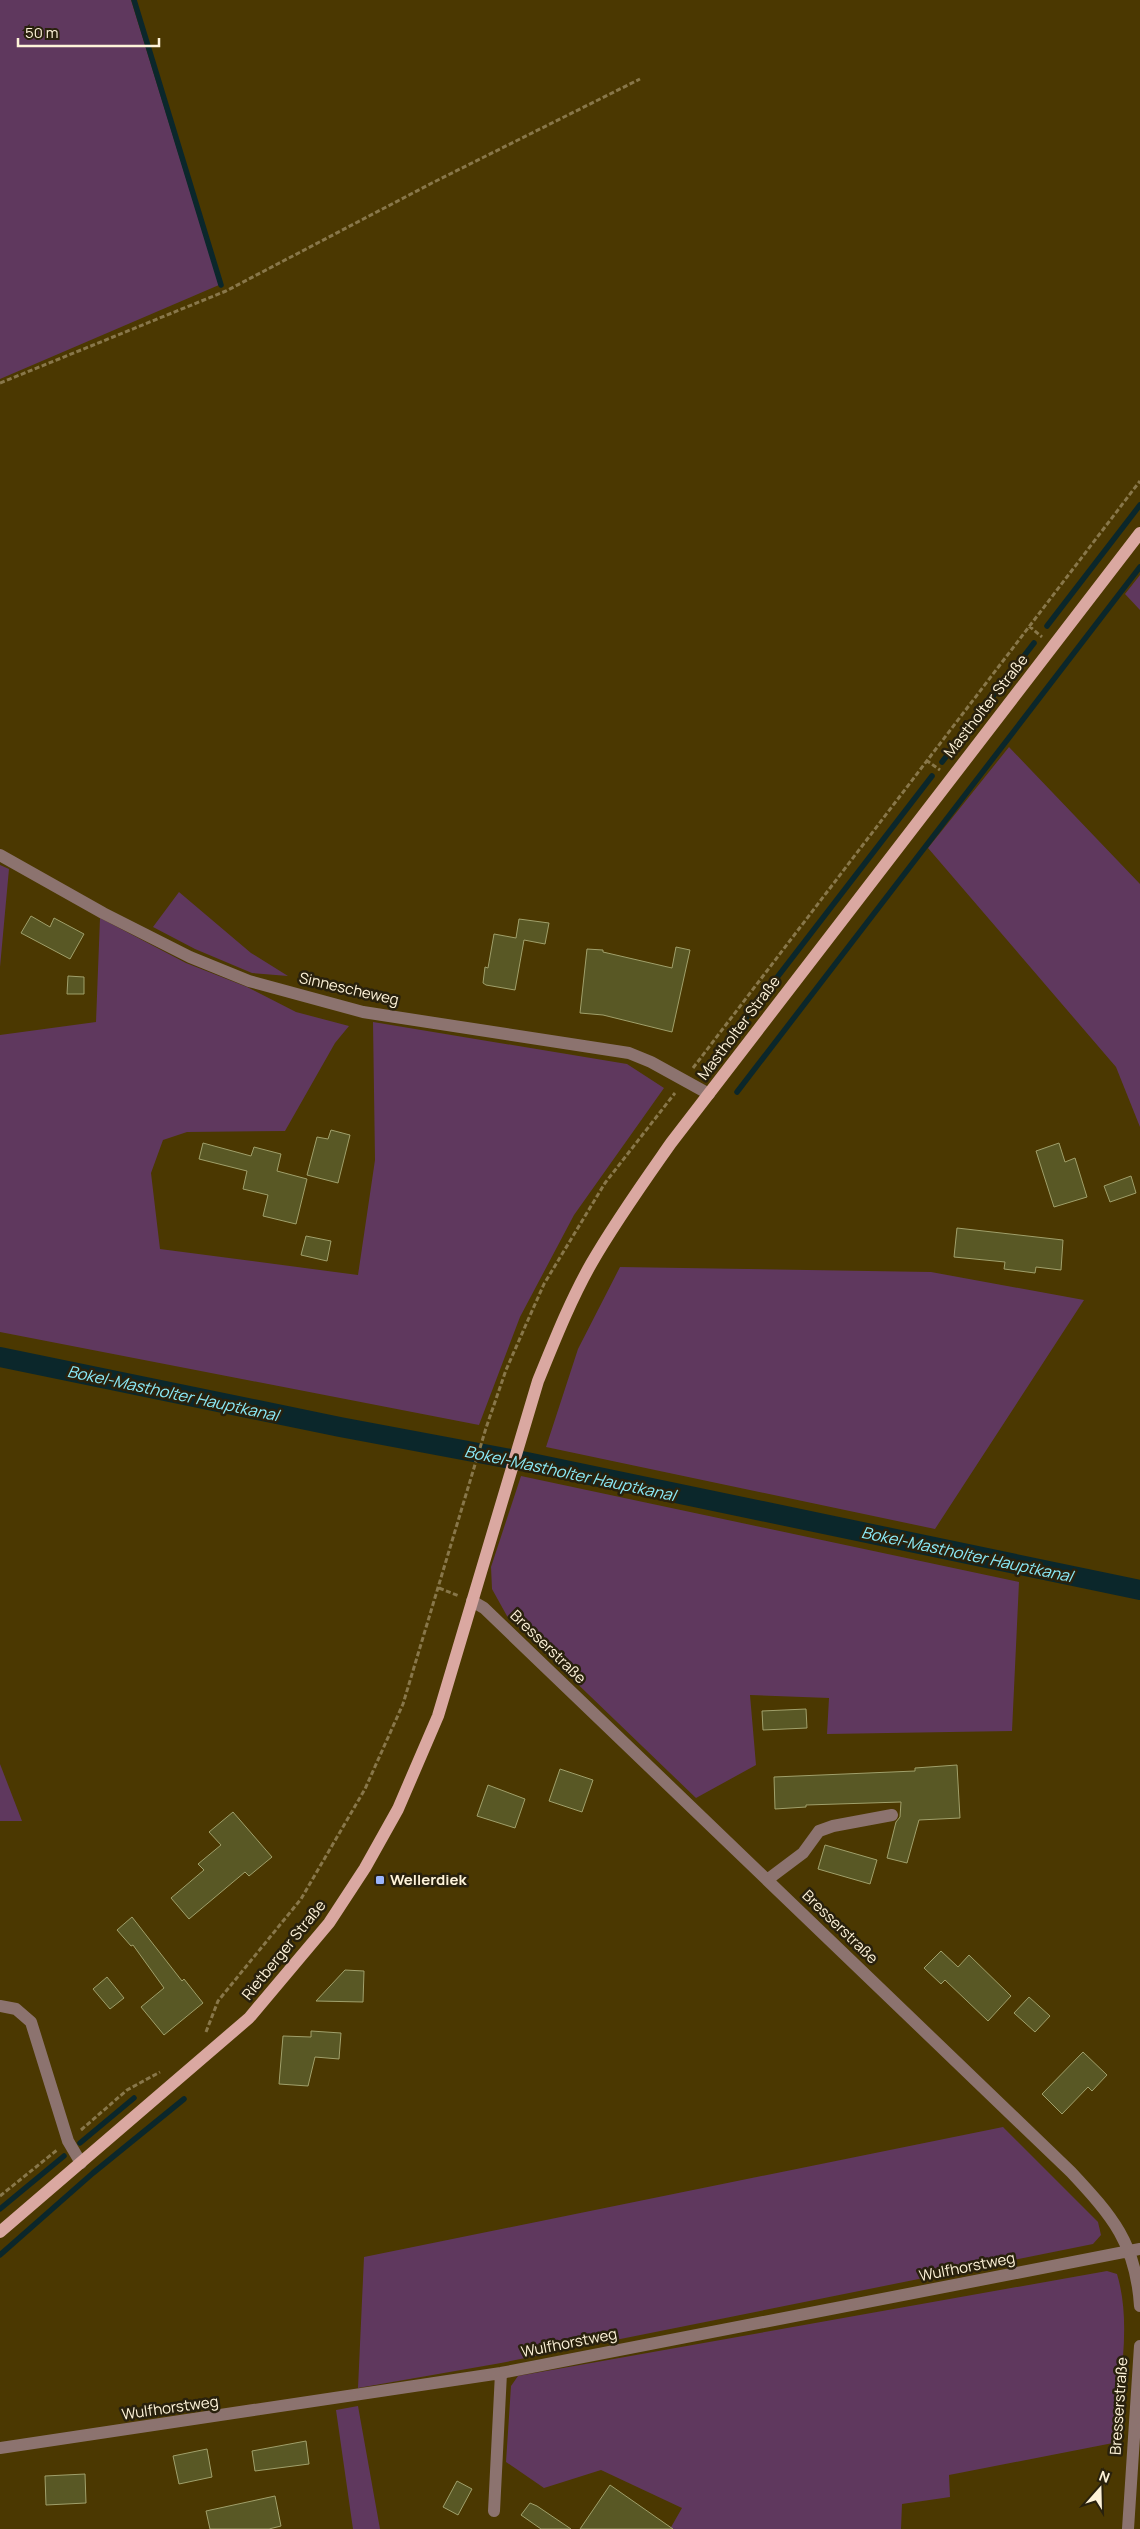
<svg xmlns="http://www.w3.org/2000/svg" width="1140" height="2529" font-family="Manrope,sans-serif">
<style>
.green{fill:#5f385e}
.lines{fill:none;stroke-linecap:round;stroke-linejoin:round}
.stream{stroke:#0b272b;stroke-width:5.5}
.canal{stroke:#0b272b;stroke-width:20}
.building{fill:#595825;stroke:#a0a06b}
.path{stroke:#88774a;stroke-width:3;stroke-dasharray:5 2.5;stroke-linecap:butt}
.minor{stroke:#8c736f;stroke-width:12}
.major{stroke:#daa8a1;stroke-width:12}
.poi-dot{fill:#9ab5fd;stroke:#29210d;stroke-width:2}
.labels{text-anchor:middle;stroke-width:5;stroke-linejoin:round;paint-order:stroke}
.street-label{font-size:15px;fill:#fef3d9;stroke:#29210d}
.poi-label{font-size:15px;font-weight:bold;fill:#fef3d9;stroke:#29210d;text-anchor:start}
.water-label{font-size:16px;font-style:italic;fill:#8beaf8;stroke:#29210d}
</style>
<rect width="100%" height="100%" fill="#4b3801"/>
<path class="green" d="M0,0H131L219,285L0,379Z
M1140,575V610L1125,594Z
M1009,747L1140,884V1127L1116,1067L928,848Z
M0,865L9,869L0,967Z
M179,892L251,953L288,976L252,973L195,949L153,927Z
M100,918L186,963L247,987L296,1012L349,1026L335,1043L285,1131L187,1132L163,1140L151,1173L160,1249L358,1275L375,1160L373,1022L627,1064L664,1088L574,1215L520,1317L479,1425L0,1332V1035L96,1022Z
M620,1267L931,1272L1084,1300L935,1529L546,1447L578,1349Z
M521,1476L1019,1582L1012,1731L827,1734L829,1698L750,1695L756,1765L696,1798L507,1616L492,1589L491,1567Z
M0,1764L22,1821H0Z
M1003,2127L1098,2222L1101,2235L1093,2244L501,2363L358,2388L364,2257Z
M1107,2271L1117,2274C1133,2327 1118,2390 1113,2443L949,2475L950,2497L902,2504L901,2529H670L682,2508L601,2470L544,2488L506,2462L511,2386L518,2376Z
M358,2406L380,2529H353L336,2410Z"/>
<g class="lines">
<path class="stream" d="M134,0L221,285
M1047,626L1140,505
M942,762L1034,643
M709,1066L932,776
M737,1092L1140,567
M80,2143L134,2098
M0,2209L64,2156
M0,2255L93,2173L184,2099"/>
<path class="canal" d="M0,1357L340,1427L527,1462L1140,1590"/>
</g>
<path class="building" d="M31,916L50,927L54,918L84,934L70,959L21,933Z
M519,919L549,923L545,944L524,940L515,990L486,985L483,983L485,967L488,968L494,934L516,938Z
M676,947L690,950L672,1032L603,1015L580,1013L587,949L603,950V952L672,968Z
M68,976L84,977V994H67Z
M331,1130L350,1135L338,1183L307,1175L317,1137L328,1139Z
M203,1143L251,1156L254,1147L281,1154L277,1171L307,1179L296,1224L263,1216L268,1195L243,1189L247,1171L199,1159Z
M1059,1143L1065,1162L1075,1158L1087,1197L1054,1207L1036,1151Z
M1131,1176L1136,1193L1110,1202L1104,1186Z
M957,1228L1063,1240L1061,1270L1036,1267L1035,1273L1004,1269L1005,1262L954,1257Z
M306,1236L331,1241L327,1261L301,1255Z
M806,1709L807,1728L763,1730L762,1711Z
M957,1765L960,1818L919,1820L907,1863L887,1858L896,1822L900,1817L901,1802L806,1805V1807L775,1809L774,1777L915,1771V1768Z
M560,1769L593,1780L582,1812L549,1801Z
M488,1785L525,1799L515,1828L477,1816Z
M233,1812L272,1857L249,1876L245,1872L189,1919L171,1898L204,1870L198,1864L221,1845L209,1832Z
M825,1845L877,1860L870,1884L818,1869Z
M132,1917L182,1981L184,1979L203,2003L164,2035L141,2007L164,1988L133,1945L131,1946L117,1930Z
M941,1951L958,1967L969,1955L1011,1996L988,2021L945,1980L941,1984L924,1968Z
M345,1970L364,1971L363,2002L316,2001Z
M107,1977L124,1998L110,2009L93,1989Z
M1029,1997L1050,2016L1035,2032L1014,2013Z
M311,2031L341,2033L339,2059L315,2057L308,2086L279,2084L283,2036L311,2037Z
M1083,2052L1107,2075L1092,2091L1088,2087L1062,2114L1042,2094Z
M306,2441L309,2464L255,2471L252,2451Z
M207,2449L212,2477L179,2484L173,2456Z
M85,2474L86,2503L46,2505L45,2476Z
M457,2481L472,2489L458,2515L443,2507Z
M610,2485L673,2529H580Z
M275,2496L281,2526L269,2529H210L206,2511Z
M530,2503L537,2506L571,2529H541L521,2515Z"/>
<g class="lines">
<path class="path" d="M0,383L226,291L432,183L640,79
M1029,626L1042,637
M926,760L940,770
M693,1068L1140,481
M439,1588L459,1596
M206,2032L218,2001L301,1899L365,1789L403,1704L486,1428L506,1370L528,1320L544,1284L605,1183L675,1093
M81,2130L127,2090L160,2072
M0,2196L57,2150"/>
<path class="minor" d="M0,855L103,913L190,957L249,981L363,1012L629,1053L651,1062L709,1094
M472,1601L484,1608L1071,2172C1112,2216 1136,2243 1140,2306
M767,1880L803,1853L819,1831L833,1826L892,1815
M0,2006L16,2009L31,2022L68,2141L81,2163
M0,2448L501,2373L1140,2249
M494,2511L501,2373
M1128,2529L1140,2346"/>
<path class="major" d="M0,2232L249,2018L329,1923L365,1868L398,1809L438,1716L538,1381C554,1342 570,1301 591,1264C615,1222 643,1183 671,1143L1140,533"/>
</g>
<rect class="poi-dot" x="375" y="1875" width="10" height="10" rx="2.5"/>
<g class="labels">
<g class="street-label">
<text transform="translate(986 706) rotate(-52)" y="5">Mastholter Straße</text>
<text transform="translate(349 989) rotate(13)" y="5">Sinnescheweg</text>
<text transform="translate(739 1028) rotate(-53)" y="5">Mastholter Straße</text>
<text transform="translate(548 1647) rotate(44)" y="5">Bresserstraße</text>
<text transform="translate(840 1927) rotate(44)" y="5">Bresserstraße</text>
<text transform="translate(284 1950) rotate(-51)" y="5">Rietberger Straße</text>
<text transform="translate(967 2267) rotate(-11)" y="5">Wulfhorstweg</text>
<text transform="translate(569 2343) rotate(-11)" y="5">Wulfhorstweg</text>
<text transform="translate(1119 2406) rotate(-86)" y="5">Bresserstraße</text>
<text transform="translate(170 2408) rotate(-8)" y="5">Wulfhorstweg</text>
</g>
<g class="poi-label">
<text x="390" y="1885">Wellerdiek</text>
</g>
<g class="water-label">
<text transform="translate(173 1393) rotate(12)" y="6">Bokel-Mastholter Hauptkanal</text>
<text transform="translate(570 1473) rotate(12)" y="6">Bokel-Mastholter Hauptkanal</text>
<text transform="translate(967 1554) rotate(12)" y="6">Bokel-Mastholter Hauptkanal</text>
</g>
</g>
<g transform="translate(1100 2489) rotate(20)" stroke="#29210d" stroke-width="4" paint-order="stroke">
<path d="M0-4L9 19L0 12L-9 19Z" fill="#fef3d9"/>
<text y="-8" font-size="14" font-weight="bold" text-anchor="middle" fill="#fef3d9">N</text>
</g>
<path d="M18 38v8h141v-8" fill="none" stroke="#fef3d9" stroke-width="2.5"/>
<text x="25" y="38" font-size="15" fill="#fef3d9" stroke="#29210d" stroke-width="4" paint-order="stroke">50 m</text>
</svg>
